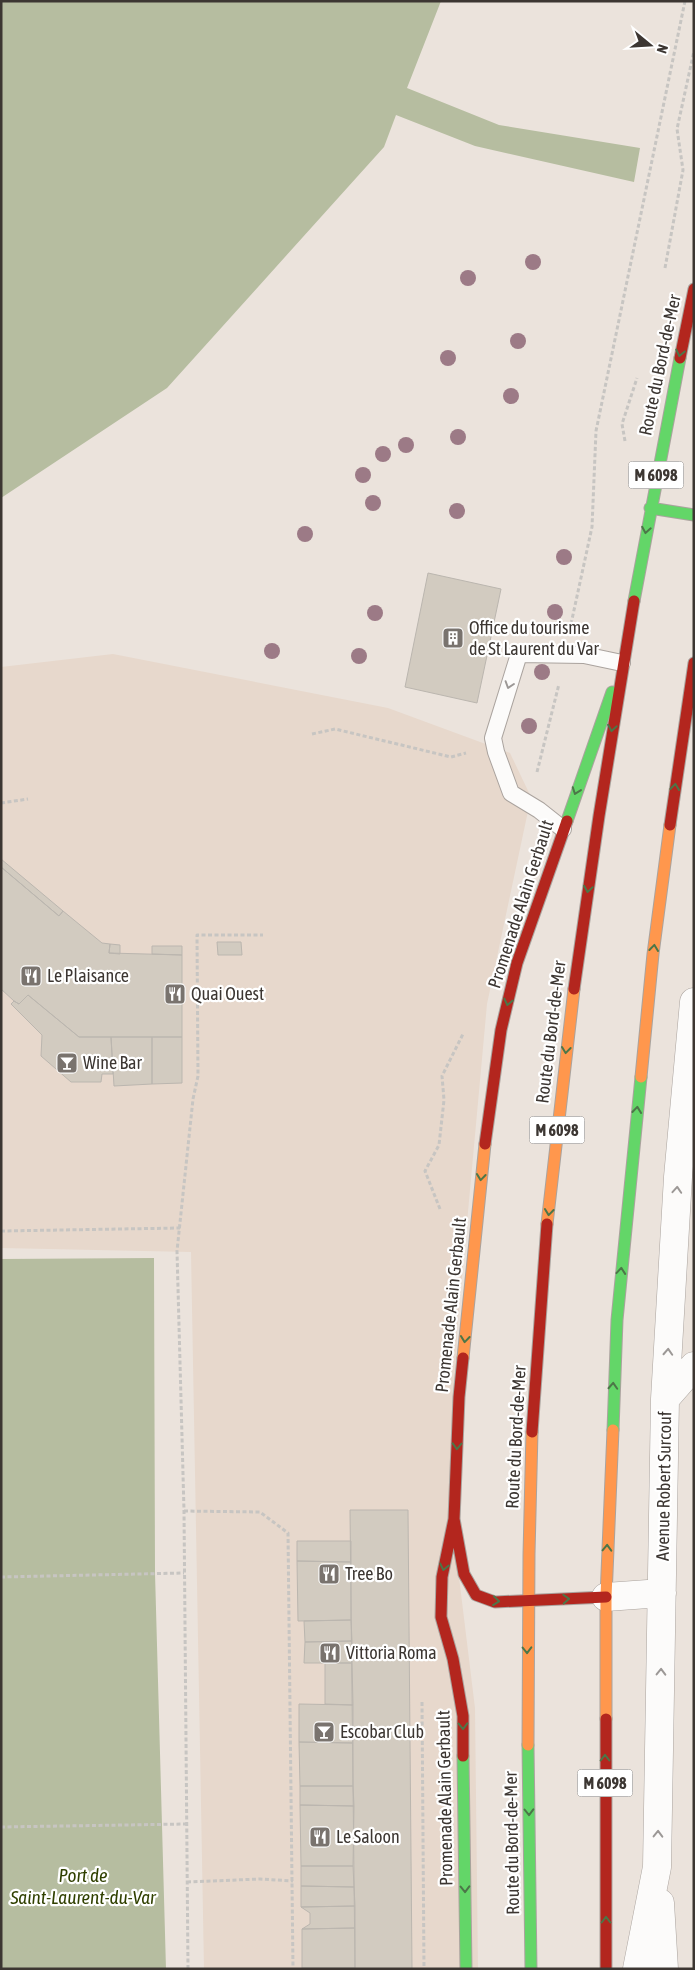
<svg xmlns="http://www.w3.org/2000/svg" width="695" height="1970" font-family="'Asap Condensed',sans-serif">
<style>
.built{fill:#e7d8cc}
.water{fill:#b6bda0}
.building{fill:#d2cbc0;stroke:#bbb6af}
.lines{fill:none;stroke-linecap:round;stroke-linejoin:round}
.lane-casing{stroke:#aaa39e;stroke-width:18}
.street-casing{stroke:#aaa39e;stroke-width:29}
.fast-casing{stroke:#aaa39e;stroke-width:13}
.slow-casing{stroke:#aaa39e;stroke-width:13}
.jam-casing{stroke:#aaa39e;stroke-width:13}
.path{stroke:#c7c5c2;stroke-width:3;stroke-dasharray:4 2.5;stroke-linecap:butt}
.lane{stroke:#fcfbfa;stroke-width:16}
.street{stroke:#fcfbfa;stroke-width:28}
.fast{stroke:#63d668;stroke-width:11}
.slow{stroke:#ff974d;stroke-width:11}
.jam{stroke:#b3261e;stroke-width:11}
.tree{fill:#9c7a86}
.oneway{stroke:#4c7648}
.oneway2{stroke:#9c9896}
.labels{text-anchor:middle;stroke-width:4.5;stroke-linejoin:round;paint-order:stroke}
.shield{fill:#fff;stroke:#767270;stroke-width:1}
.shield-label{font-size:16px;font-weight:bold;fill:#3c3632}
.street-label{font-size:18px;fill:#3c3632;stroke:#fff}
.poi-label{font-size:18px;fill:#3c3632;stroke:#fff;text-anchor:start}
.water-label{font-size:19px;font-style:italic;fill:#304000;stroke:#fff}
</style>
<rect width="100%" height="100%" fill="#ebe3dc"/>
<path class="built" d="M113,654L388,708L510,753L531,797L487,1004L457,1332L452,1520L475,1708L478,1969H204L191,1252L1,1248V667Z"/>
<path class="water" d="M1,1H441L407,88L499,125L640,148L634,182L475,146L396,115L384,147L167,388L1,498Z
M154,1258L155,1573L166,1969H1V1259Z"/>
<path class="building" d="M428,573L501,589L477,703L405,687Z
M1,859L63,911L59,916L1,867Z
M1,867L59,916L63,911L102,943L110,944L109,953L182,955V1037H79L28,995L19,1004L14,1001L1,989Z
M217,942H241L242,955H218Z
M110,944L120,945V954L109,953Z
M152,946H182V955L152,954Z
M28,995L79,1037H111L113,1074H102L101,1082H71L41,1056L42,1035L11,1004L14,1001L19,1004Z
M111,1037H152V1084L114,1086Z
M152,1037H182V1083L152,1084Z
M350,1510H408L412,1969H355Z
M297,1541H351V1562L297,1561Z
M297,1561L351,1562V1620L298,1621Z
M351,1620L352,1641L305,1642L304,1621Z
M352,1641V1663H304L305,1642Z
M325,1663H352L353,1705L325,1704Z
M299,1704L353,1705V1743L299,1742Z
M299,1742L353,1743V1786H300Z
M300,1786H353L354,1806L300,1805Z
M300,1805L354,1806L353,1866H301Z
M301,1866H353L354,1887L301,1886Z
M301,1886L354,1887L355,1906L301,1907Z
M355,1906V1928L302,1929L310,1924V1913L301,1907Z
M355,1928V1968H302V1929Z"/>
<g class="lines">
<g class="lane-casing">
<path id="lane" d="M563,829L539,810L511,793L496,752L493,738L519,654L584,655L622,663"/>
</g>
<g class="street-casing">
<path id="street" d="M665,1399L694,1366
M606,1597L662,1593
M660,1903L664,1969
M637,1969L657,1867L665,1399L678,1177L694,1002"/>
</g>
<g class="fast-casing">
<path id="fast" d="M650,508L694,515
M634,601L680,358
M567,821L612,692
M613,1430L617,1320L641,1077
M528,1745L531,1969
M463,1756L466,1969"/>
</g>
<g class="slow-casing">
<path id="slow" d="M641,1077L653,954L670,825
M547,1224L574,989
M463,1358L485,1144
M606,1719V1597L613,1430
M528,1745L529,1554L532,1432"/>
</g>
<g class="jam-casing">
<path id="jam" d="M680,358L694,289
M670,825L694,663
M574,989L599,816L634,601
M485,1144L501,1030L517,963L567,821
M463,1358L459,1397L454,1519L442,1577L441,1617L453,1659L463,1716V1756
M532,1432L547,1224
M454,1519L464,1574L476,1595L495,1602L606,1597
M606,1719V1969"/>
</g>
<path class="path" d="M665,268L683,170L677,129L694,51
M625,441L622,424L637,378
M571,624L592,527L596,431L685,1
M312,734L335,729L451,757L466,753
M537,772L559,684
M1,803L28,799
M440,1209L425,1171L439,1145L444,1100L442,1076L463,1034
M1,1231L180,1228
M184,1511L260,1512L288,1533L293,1969
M1,1577L184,1573
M422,1702L424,1969
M1,1827L186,1824
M187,1882L260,1879L293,1881
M188,1969L184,1511L177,1251L193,1099L198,1076L197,935H263"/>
<use href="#lane" class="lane"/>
<use href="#street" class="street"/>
<use href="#fast" class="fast"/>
<use href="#slow" class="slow"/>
<use href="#jam" class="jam"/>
</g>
<g class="tree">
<circle cx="533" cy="262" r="8"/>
<circle cx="468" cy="278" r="8"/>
<circle cx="518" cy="341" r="8"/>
<circle cx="448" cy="358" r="8"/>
<circle cx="511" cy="396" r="8"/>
<circle cx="458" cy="437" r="8"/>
<circle cx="406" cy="445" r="8"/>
<circle cx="383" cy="454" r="8"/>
<circle cx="363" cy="475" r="8"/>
<circle cx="373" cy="503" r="8"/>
<circle cx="457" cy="511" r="8"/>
<circle cx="305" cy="534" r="8"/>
<circle cx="564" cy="557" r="8"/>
<circle cx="555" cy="612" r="8"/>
<circle cx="375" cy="613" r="8"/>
<circle cx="272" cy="651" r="8"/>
<circle cx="359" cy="656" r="8"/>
<circle cx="542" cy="672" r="8"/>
<circle cx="529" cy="726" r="8"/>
</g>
<defs><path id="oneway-chevron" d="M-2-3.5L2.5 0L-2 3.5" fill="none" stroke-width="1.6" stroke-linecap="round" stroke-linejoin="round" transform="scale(1.25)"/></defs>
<g class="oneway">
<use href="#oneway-chevron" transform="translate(680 353) rotate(102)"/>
<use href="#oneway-chevron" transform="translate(646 530) rotate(100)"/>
<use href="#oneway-chevron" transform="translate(612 728) rotate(99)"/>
<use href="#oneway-chevron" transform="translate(675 787) rotate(-83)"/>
<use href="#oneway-chevron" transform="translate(576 791) rotate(110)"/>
<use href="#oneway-chevron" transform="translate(588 889) rotate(99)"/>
<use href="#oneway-chevron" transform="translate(654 948) rotate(-83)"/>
<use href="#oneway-chevron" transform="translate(508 1002) rotate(103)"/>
<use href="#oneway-chevron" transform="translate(566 1050) rotate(97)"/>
<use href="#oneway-chevron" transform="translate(637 1110) rotate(-84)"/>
<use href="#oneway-chevron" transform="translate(481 1177) rotate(96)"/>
<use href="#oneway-chevron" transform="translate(549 1212) rotate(96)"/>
<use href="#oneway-chevron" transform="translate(621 1271) rotate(-85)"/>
<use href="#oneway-chevron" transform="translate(465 1339) rotate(96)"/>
<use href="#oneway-chevron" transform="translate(613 1386) rotate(-87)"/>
<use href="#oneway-chevron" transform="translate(457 1446) rotate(92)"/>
<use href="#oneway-chevron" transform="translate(607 1548) rotate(-88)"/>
<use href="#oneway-chevron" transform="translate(444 1567) rotate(102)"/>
<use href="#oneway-chevron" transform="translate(566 1599) rotate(-3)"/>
<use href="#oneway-chevron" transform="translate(496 1601) rotate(6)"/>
<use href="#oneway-chevron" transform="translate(527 1650) rotate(89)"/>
<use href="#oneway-chevron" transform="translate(463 1726) rotate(89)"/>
<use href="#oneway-chevron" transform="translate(605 1758) rotate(-90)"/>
<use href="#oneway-chevron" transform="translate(529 1812) rotate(89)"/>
<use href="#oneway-chevron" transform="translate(465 1889) rotate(89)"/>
<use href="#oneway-chevron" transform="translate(606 1920) rotate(-90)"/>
</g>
<g class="oneway2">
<use href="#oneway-chevron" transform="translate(509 685) rotate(108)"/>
<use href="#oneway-chevron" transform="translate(677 1190) rotate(-86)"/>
<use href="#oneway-chevron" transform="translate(668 1352) rotate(-87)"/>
<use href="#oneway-chevron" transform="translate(661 1672) rotate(-89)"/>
<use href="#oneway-chevron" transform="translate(658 1834) rotate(-89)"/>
</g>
<defs>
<g id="building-square" transform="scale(1.125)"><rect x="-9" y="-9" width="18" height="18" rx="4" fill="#79736e" stroke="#fff"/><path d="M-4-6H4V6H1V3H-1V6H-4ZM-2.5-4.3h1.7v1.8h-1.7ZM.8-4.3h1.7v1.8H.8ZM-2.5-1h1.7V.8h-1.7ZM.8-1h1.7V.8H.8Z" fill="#fff"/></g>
<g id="restaurant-square" transform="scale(1.125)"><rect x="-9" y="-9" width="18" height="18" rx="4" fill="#79736e" stroke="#fff"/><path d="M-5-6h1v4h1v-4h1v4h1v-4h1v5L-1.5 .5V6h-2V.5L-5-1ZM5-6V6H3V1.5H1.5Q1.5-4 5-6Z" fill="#fff"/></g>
<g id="bar-square" transform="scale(1.125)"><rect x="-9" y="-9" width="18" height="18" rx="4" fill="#79736e" stroke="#fff"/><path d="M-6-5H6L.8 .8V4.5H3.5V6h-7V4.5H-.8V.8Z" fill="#fff"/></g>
</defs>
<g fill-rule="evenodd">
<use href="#building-square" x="453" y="638"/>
<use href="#restaurant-square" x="31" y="976"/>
<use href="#restaurant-square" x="175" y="994"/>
<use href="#bar-square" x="67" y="1063"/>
<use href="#restaurant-square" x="329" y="1574"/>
<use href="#restaurant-square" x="330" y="1653"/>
<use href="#bar-square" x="324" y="1732"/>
<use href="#restaurant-square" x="320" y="1837"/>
</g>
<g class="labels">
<g class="shield">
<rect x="628.5" y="461.5" width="55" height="27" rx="4"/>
<rect x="529.5" y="1116.5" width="55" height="27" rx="4"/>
<rect x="577.5" y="1769.5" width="55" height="27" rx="4"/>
</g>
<g class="shield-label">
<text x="656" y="481">M 6098</text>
<text x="557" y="1136">M 6098</text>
<text x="605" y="1789">M 6098</text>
</g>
<g class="street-label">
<text transform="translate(660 365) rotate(-78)" y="6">Route du Bord-de-Mer</text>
<text transform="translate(521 904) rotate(-72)" y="6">Promenade Alain Gerbault</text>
<text transform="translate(551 1032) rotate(-83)" y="6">Route du Bord-de-Mer</text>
<text transform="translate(451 1305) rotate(-84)" y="6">Promenade Alain Gerbault</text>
<text transform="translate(516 1437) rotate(-87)" y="6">Route du Bord-de-Mer</text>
<text transform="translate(664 1486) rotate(-89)" y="6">Avenue Robert Surcouf</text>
<text transform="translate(445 1798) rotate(-91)" y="6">Promenade Alain Gerbault</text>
<text transform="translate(512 1843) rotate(-91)" y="6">Route du Bord-de-Mer</text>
</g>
<g class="poi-label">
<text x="469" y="634">Office du tourisme<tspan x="469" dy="21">de St Laurent du Var</tspan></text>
<text x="47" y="982">Le Plaisance</text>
<text x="191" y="1000">Quai Ouest</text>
<text x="83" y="1069">Wine Bar</text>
<text x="345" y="1580">Tree Bo</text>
<text x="346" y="1659">Vittoria Roma</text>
<text x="340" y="1738">Escobar Club</text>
<text x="336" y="1843">Le Saloon</text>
</g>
<g class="water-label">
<text x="83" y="1882">Port de<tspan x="83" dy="22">Saint-Laurent-du-Var</tspan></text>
</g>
</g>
<rect width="695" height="1970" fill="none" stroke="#3c3632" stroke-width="5"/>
<g transform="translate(650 45) rotate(108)" stroke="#ffffff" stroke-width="4" paint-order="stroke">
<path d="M0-4L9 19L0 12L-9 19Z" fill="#3c3632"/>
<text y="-8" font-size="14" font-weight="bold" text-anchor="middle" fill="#3c3632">N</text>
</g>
</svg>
